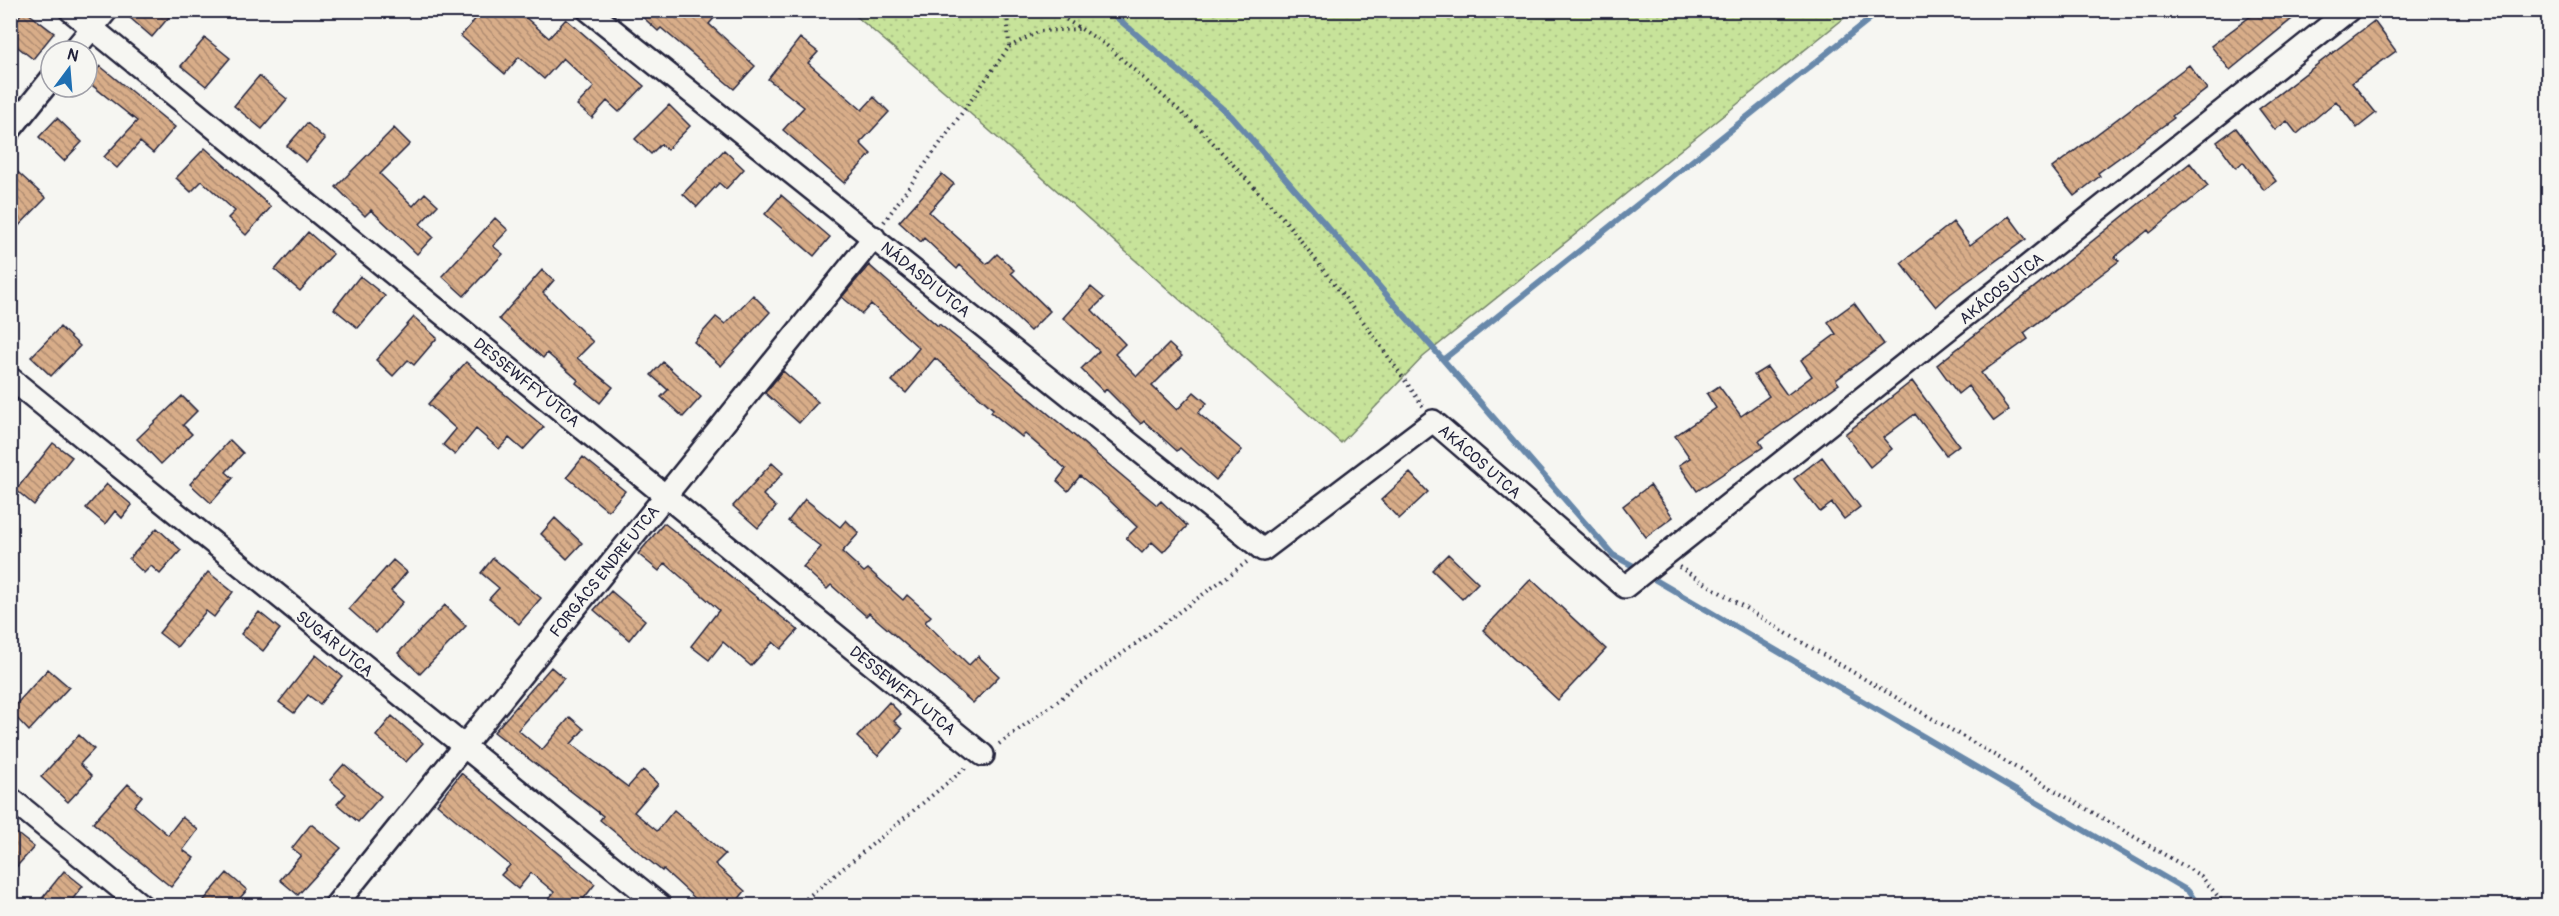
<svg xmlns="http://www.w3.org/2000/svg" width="2559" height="916" font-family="Pangolin,sans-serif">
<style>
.grass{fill:url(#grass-dots);stroke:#74826a;stroke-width:1.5}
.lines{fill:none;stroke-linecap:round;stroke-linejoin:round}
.stream{stroke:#6788aa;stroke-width:6}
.building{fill:url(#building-back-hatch);stroke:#22223b;stroke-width:1.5}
.street-casing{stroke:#22223b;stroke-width:26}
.path{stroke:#22223b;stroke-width:4;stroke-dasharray:1.5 4.5;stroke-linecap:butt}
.street{stroke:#f6f6f2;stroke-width:21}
.labels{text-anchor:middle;stroke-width:4.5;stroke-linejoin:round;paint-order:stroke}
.street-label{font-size:16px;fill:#22223b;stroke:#f6f6f2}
</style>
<defs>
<pattern id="grass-dots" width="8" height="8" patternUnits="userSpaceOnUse" patternTransform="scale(1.5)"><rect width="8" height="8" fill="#c7e39a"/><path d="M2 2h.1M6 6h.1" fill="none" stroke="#abc286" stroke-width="1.8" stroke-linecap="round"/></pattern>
<pattern id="building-back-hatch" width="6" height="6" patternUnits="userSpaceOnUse" patternTransform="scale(1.5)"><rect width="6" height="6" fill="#d8ad89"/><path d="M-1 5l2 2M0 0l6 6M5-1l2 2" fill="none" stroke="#af8c71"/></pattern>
</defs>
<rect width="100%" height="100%" fill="#f6f6f2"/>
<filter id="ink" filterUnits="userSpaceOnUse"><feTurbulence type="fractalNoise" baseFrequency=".0167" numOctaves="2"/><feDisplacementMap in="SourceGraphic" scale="12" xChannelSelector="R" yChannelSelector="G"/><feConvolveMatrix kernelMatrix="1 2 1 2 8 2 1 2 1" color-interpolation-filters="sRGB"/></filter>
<g filter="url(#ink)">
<path class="grass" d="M850,11H1853L1423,357L1341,443L964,108Z"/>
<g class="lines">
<path class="stream" d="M1108,10L1231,116L1613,555L1639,569
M1444,359L1881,10
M1647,575L2188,891L2199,906"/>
</g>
<path class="building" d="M24,10L54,33L33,59L10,41V28Z
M121,10H175L152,37Z
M483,10H517L549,38L566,19L644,86L619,112L607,101L592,118L577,105L594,87L563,58L544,79L519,57L505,74L461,36Z
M635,10H721L709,24L755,66L734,89L661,28L658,31Z
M2259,10H2303L2230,70L2211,46Z
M2374,21L2396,51L2352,83L2376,113L2357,128L2336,101L2297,134L2287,121L2275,130L2259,109Z
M205,38L230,58L206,86L181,66Z
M800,38L818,52L808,63L862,110L874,97L889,112L860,143L871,154L844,183L783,130L804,107L768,79Z
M2189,65L2207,89L2172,116L2174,118L2098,173L2100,176L2074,196L2052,168Z
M100,66L175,127L153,153L140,142L117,168L104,157L137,121L88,82Z
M259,76L287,99L262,129L234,106Z
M669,105L690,126L667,150L661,144L651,154L635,139Z
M57,118L82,142L64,161L39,137Z
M307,123L325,139L306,162L287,146Z
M394,128L410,144L380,174L413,206L425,193L438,205L420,224L433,237L417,254L371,210L365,216L336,187Z
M2236,128L2276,181L2264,190L2243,162L2236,168L2217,142Z
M205,148L271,207L246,235L228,218L235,211L202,181L191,192L176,178Z
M724,150L744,169L726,189L719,183L697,207L683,194Z
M2190,163L2208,186L2150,233L2148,230L2115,257L2119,261L2024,333L2028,339L1981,373L2009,410L1994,421L1968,386L1958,394L1937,365Z
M10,165L46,198L10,235Z
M942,174L954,184L929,212L987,264L997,254L1014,270L1011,273L1050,311L1030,331L960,265L957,269L924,238L921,242L899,222Z
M781,195L830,237L814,256L765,214Z
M2009,216L2026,239L1950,294L1936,307L1901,263L1953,222L1970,245Z
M495,218L508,230L493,246L503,254L464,296L442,276Z
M308,232L333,254L300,291L275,270Z
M869,265L938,326L939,324L977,354L1157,505L1161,501L1187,526L1163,552L1152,542L1142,553L1126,538L1137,527L1106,497L1080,476L1068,491L1057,481L1066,469L1025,434L1022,437L991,412L993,409L935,358L906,393L892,381L919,348L871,304L862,314L842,297Z
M542,270L554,280L543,293L593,342L577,358L613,387L600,403L576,383L578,380L547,353L543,358L499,319Z
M360,276L385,296L358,328L334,309Z
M1091,287L1104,298L1092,310L1125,344L1115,354L1137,376L1169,344L1182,356L1152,386L1177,410L1194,392L1207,403L1198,413L1242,450L1216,480L1180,448L1177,451L1144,421L1141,424L1106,389L1104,392L1081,369L1099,351L1063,318Z
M753,295L770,312L721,366L694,342L716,317L725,324Z
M1854,303L1884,344L1836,380L1839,384L1759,441L1763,447L1697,491L1679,465L1690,458L1675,436L1716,408L1707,394L1719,386L1741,416L1769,396L1754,375L1767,367L1787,395L1812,376L1801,360L1836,334L1828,322Z
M414,317L437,338L414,365L408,360L393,376L376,360Z
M60,327L80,346L51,376L31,357Z
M466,362L544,427L523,450L509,438L499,449L476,429L455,455L443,445L456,429L428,404Z
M663,362L701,397L683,417L661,397L668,390L651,375Z
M783,371L818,402L799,423L765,393Z
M1912,381L1959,445L1946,455L1915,414L1883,438L1892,449L1870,467L1845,434Z
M182,396L197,411L183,425L192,434L161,464L137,439Z
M230,440L243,453L226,472L233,478L211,503L190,484Z
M53,443L72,457L34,505L16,490Z
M583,457L625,491L608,511L567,477Z
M1822,457L1860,507L1844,519L1832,503L1820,512L1794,479Z
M772,463L783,473L763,495L776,507L758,528L733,506Z
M1410,473L1428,492L1399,519L1381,500Z
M107,484L132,505L122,518L115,511L105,524L86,508Z
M1650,485L1673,517L1646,537L1623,506Z
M805,499L840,527L846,520L859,533L842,552L864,572L868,569L903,600L907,595L931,616L925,622L969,665L978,656L999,676L973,703L869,613L866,616L831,585L827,589L803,567L821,547L788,521Z
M555,518L582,543L567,559L541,534Z
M664,523L798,630L781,649L773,642L751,666L723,642L709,660L691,646L719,610L665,563L659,571L638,554Z
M157,528L181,550L160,574L151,566L144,573L129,559Z
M1448,554L1478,583L1462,599L1432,570Z
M493,558L541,598L519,624L489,599L499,588L481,573Z
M393,560L407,572L391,591L403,602L376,633L349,609Z
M208,572L233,592L214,617L206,611L177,647L159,633Z
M1531,579L1606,649L1558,700L1483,630Z
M611,591L645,620L629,640L594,610Z
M445,605L466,626L420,674L398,653Z
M259,612L280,629L263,651L241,634Z
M316,655L342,676L320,704L308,695L294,713L279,702Z
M551,667L564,678L518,730L542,750L570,717L584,729L571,744L628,787L643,770L658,784L634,812L657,831L674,810L725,854L715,864L745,891L733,906H711L702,898L699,902L663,869L662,871L600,820L603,816L494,732Z
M48,669L69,687L29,731L10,711Z
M889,702L901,714L894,721L902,729L878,756L857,737Z
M392,716L423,743L406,762L376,736Z
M79,735L94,749L80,764L92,776L68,802L41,777Z
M344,764L381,796L358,822L337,804L346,794L330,780Z
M461,773L595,884L578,906H543L554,892L531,873L518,889L501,875L510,865L437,804Z
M128,784L142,796L134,806L168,835L182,817L198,830L183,850L194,858L171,887L93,823Z
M311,824L341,848L298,895L280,880L301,855L292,848Z
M10,828L34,847L10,874Z
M64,871L83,886L67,906H36Z
M227,873L247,890L233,906H199Z"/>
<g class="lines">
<g class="street-casing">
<path id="street" d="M70,10L983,755
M588,10L1263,550L1433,421L1625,587L2349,10
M73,51L107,10
M10,130L51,79
M10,378L661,906
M10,798L142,906
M335,906L874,237"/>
</g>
<path class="path" d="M1051,10L1105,44L1201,130L1288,224L1368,328L1423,406
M1009,47L1040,31L1079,29
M884,222L1009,47L1007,10
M1679,567L1786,633L2201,876L2226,906
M999,744L1247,562
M797,906L968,766"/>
<use href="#street" class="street"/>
</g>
</g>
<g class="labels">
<g class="street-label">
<text transform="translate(926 279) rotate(39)" y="6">NÁDASDI UTCA</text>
<text transform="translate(2001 288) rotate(-39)" y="6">AKÁCOS UTCA</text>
<text transform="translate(527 382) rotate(39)" y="6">DESSEWFFY UTCA</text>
<text transform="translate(1480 461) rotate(41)" y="6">AKÁCOS UTCA</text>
<text transform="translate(604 571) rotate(-51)" y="6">FORGÁCS ENDRE UTCA</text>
<text transform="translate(335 643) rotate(39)" y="6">SUGÁR UTCA</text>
<text transform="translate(903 690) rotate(39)" y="6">DESSEWFFY UTCA</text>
</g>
</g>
<rect width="2559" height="916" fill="none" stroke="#f6f6f2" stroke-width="36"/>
<rect x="18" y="18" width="2523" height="880" fill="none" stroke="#22223b" stroke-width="2" filter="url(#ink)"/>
<g transform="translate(69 69) rotate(16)"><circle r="28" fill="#f6f6f2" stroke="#a1a1a9" stroke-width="1.5"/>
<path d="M0-4.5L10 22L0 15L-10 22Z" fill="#1f6fb2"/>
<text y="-9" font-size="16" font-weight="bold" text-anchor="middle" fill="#22223b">N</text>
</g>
</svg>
